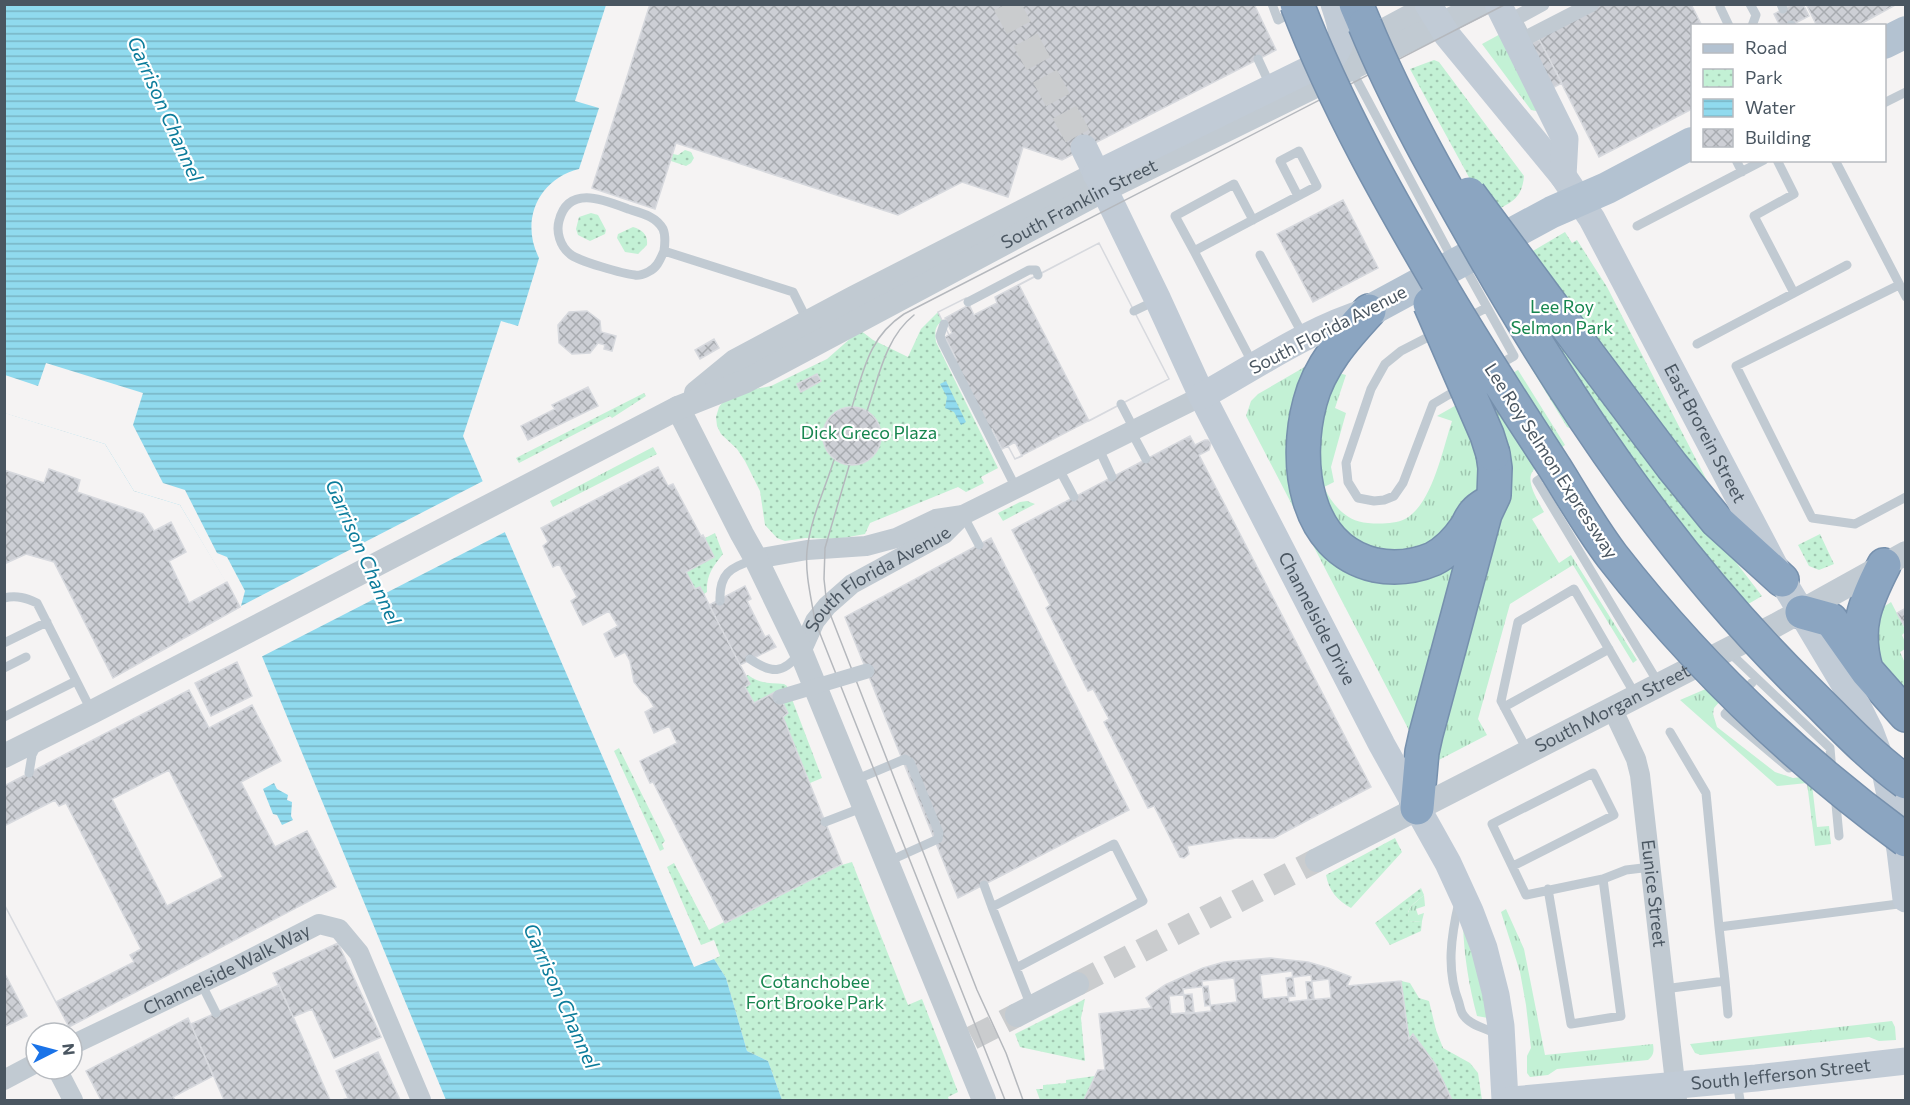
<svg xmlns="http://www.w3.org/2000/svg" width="1910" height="1105" font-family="Commissioner,sans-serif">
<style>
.grass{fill:url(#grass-tufts)}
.park{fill:url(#park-dots)}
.water{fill:url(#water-rules)}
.pier{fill:#f5f3f3}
.building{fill:url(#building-cross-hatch);stroke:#d7d9de;stroke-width:1.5;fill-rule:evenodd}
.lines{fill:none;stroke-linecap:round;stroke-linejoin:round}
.tertiary-tunnel{stroke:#caccce;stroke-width:24;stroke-dasharray:24 12;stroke-linecap:butt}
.secondary-tunnel{stroke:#caccce;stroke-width:27;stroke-dasharray:27 14;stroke-linecap:butt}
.motorway-casing{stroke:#7690ad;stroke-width:36}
.service{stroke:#c1cad2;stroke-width:9}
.pedestrian{stroke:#c1cad2;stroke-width:15}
.minor{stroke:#c1cad2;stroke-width:20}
.tertiary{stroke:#c1cad2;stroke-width:24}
.secondary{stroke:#c1cbd6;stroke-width:27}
.primary{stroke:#b3c2d1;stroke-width:32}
.motorway{stroke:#8ba5c1;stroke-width:33}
.tram{stroke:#b5b8bd;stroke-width:1.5}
.motorway-bridge-casing{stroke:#7690ad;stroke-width:36;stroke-linecap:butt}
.pedestrian-bridge{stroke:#c1cad2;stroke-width:15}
.motorway-bridge{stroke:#8ba5c1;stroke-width:33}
.labels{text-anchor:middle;stroke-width:4.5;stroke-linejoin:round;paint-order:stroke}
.street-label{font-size:18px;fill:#4a5661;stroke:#fff}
.park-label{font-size:18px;fill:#17864f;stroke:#fff}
.water-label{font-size:20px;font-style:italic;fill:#0c7c9b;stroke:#fff}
</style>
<defs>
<pattern id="grass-tufts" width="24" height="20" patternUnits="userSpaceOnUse" patternTransform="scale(1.5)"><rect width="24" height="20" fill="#c3f1d5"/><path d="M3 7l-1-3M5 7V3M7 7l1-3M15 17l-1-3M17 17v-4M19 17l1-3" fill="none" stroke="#a0c6b0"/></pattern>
<pattern id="park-dots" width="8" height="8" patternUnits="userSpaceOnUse" patternTransform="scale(1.5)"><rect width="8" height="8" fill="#c3f1d5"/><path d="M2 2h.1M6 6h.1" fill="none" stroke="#a0c6b0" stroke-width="1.8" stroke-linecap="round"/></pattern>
<pattern id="water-rules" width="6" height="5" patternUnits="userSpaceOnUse" patternTransform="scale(1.5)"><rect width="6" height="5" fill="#90daee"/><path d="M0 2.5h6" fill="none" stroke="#78b4c4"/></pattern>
<pattern id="building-cross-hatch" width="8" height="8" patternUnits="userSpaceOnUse" patternTransform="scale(1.5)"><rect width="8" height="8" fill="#cdcfd5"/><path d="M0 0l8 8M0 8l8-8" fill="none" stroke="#a8abb0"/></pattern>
</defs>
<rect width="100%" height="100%" fill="#f5f3f3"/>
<path class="grass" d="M1504,32L1540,109L1536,111L1531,110L1482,44Z
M1308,365L1346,375L1335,408L1346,413L1331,467L1334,482L1324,487C1332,505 1347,522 1368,523C1379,524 1395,524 1405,519C1432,505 1443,448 1452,421L1437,416L1518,370L1565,445C1530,472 1519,469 1544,512L1532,519L1559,563L1571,555L1637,660L1633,663L1573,565L1510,604L1478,719L1487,735L1433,763L1414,740L1246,416L1251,401L1258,394Z
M653,447L657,454L553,507L550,501Z
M1891,602L1905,629V632L1902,635L1905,642V649L1900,652L1905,663V694L1876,660L1869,625L1882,608Z
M1736,676L1734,685L1714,708L1713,714L1717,727L1775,772L1793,778L1811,776L1817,827L1829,826L1831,844L1815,846L1807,783L1777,786L1680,700Z
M1424,895L1425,906L1416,909L1418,915L1424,913L1422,921L1409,922C1404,909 1415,903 1424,895Z
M1506,909L1524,949L1545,1055L1653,1044C1654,1051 1654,1055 1648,1060L1557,1069L1548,1075L1530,1077L1527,1073V1056L1531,1048L1526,1005L1520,972L1501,912Z
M1463,924L1467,928L1488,1018L1477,1016C1469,986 1464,956 1463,924Z
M1892,1021L1895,1027L1896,1040L1879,1041L1869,1037L1701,1055L1695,1053L1690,1044Z"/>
<path class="park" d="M1434,60L1439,62L1524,176C1522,201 1509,203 1489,214L1410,69Z
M685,150L691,152L694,158L691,163L686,166L671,161L673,154L678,155Z
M591,213L598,215L606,230L605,234L590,241L578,235L576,229L579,217Z
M633,227C643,230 648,235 647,245L638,254L625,252L617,238L618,234Z
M1565,232L1572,243L1577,240L1607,287L1717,500L1698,513L1762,596L1731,614L1680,521L1620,444L1567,427L1498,313L1510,290L1499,271Z
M938,312L942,321C934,327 935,332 936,342L998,468L981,477L984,483L966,492L958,487L870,523L865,534L838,539L805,538L785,541L777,538L765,525L760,491L745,461L737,449L721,434L717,426L716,417L719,407L725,399L750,390L771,386L827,359L860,330L873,340L908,357L921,329Z
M644,393L646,396L612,418L610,416L519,463L516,458Z
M1027,501L1035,504L1003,521L998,513L1020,502Z
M715,533L723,554C713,566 706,576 707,592L704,594L700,587L695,589L686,572L714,557L705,538Z
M1820,534L1834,564L1819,570L1809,566L1798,545Z
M748,675C760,684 770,683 784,684L787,686L822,778L810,783L783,717L788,713L777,692L754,703L745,687L750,684L746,676Z
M619,748L665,841L662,844L664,849L660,851L614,751Z
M1395,838L1402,852L1351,908C1337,900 1329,891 1326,875Z
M852,862L908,1005L922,999L958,1092L948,1097L949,1100H782L768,1061L747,1051L726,978L714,959L720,956L714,940L701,945L667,867L674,863L709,930L724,922L726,923L835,867Z
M1421,888L1424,895C1415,903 1403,909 1410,922L1422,921L1421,931L1390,945L1375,923Z
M1401,981L1410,983L1419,998L1429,1001L1436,1030L1443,1048L1470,1063L1478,1073L1482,1100H1452L1435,1064L1413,1034L1409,1039Z
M1085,999L1081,1018L1085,1061L1020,1047L1015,1034Z
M1095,1076L1084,1100H1040L1036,1089H1043V1085L1066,1083V1080Z"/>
<path class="water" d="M4,5H606L575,101L599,108L579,169C538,179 520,221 539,258L518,326L501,321L463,436L694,967L714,959L726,978L747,1051L768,1061L782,1100H446L242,608L180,505L134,491L105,444L5,413Z
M946,381L966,422L961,425L954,412L945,408L947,397L940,384Z
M274,783L277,789L288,795L287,800L292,802L291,816L293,820L282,825L277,815L273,814L263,789Z"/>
<path class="pier" d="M46,363L143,393L133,425L163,483L185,490L217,553L227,557L245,591L241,606L485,480L507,531L259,658L238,608L240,606L180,505L134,491L105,444L4,413L5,375L38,386Z"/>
<path class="building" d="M650,4H1254L1276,50L1062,160L1023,147L1008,197L962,182L898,215L676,143L655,209L592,188Z
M1592,4H1691L1702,26H1692V109L1599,157L1536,33Z
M1793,4H1803L1809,16L1790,26H1780L1774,14Z
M1806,4H1897L1857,26H1817Z
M1539,39L1562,83L1541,94L1518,50Z
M1343,200L1378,268L1313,302L1277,234Z
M1099,243L1169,379L1015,459L1008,446L1002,449L992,429L989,431L952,360L956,358L945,337L949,335L938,312L966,298L974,315L997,303L995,297Z
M1099,243L1169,379L1089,421L1019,285Z
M966,298L969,305L945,318L952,333L949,335L938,312Z
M587,311L600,321L601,332L616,336L612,351L604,349L605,345L598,343L590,353L572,354L559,343L558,325L569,312Z
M714,339L719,348L700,359L695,350Z
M817,374L821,381L801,392L797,384Z
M588,387L598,406L528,440L521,426L555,409L552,405Z
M823 436a29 29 0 1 1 58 0a29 29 0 1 1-58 0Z
M1190,436L1195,445L1205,440H1208L1211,443L1209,450L1199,455L1371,787L1274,838H1236L1187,846L1189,854L1184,858L1180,857L1154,806L1148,808L1104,722L1109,719L1093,689L1088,691L1046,608L1050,605L1012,530Z
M1015,442L1022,456L1015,459L1008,446Z
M658,467L668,486L673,484L701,536L703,535L714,557L686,572L695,589L700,587L750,684L745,687L754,703L777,691L788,713L783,717L842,864L725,923L653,782L650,783L640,761L677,743L669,726L654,733L645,712L654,707L648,697L642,692L634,682L630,661L625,652L615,657L604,634L618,626L609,611L583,625L571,601L577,597L559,564L553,567L543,546L548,542L541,528Z
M49,469L80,480L77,492L143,514L154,531L171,522L186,552L169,561L189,603L227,582L240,607L113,678L54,562L26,554L4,564V470L44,483Z
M991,538L1129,810L958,898L845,617Z
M745,586L751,599L747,601L765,637L769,635L776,647L740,665L709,605Z
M1906,608V629L1897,613Z
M237,662L252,696L211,716L195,683Z
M189,690L209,728L252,705L281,761L241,782L275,847L307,831L336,887L69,1027L4,904V786ZM169,770L223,877L167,906L112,799Z
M55,800L59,806L66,803L141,949L130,955L134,962L56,1002L4,904V826Z
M338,943L381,1037L334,1058L312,1009L293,1017L273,973Z
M1270,958L1308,962L1328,968L1351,977L1347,986L1401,981L1409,1039L1413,1034L1435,1064L1452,1100H1084L1098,1070H1105L1099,1014L1152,1008L1146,998L1165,985L1203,968L1224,962Z
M1292,971L1295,996L1263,999L1260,975Z
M4,972L27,1016L4,1027Z
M1311,975L1314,999L1289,1002L1286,978Z
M1234,978L1237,1002L1205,1006L1202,981Z
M1329,979L1331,998L1308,1000L1306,982Z
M279,985L330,1100H224L191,1024Z
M1208,986L1211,1011L1186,1014L1183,989Z
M1192,994L1194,1012L1171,1014L1169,996Z
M188,1018L213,1076L173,1097L175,1100H101L86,1071Z
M378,1052L400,1100H342L348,1098L336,1071Z"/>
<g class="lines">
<path class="tertiary-tunnel" d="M1077,984L1317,860
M972,1038L1017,1015"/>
<path class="secondary-tunnel" d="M1006,4L1084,148"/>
<g class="motorway-casing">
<path id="motorway" d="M1356,4L1365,25
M1369,311C1345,337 1319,366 1310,402C1294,461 1303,548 1375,565C1395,569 1414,567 1433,559C1447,552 1457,541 1466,528C1469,523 1471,517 1475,513C1479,508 1485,505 1490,502
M1563,321L1672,466L1717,521L1782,580
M1802,612L1831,620L1867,671L1906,715
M1866,669C1854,628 1865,602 1884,565
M1417,808L1422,752L1426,734L1485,514L1494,495L1495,468L1493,454"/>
</g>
<path class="service" d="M1272,4L1278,20L1295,11
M1750,4L1756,15L1752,26
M1781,4L1783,9
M1720,7L1729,26
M1791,25L1792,26
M1258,59L1271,87
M1351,69L1453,260
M1884,103L1906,92
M1736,160L1742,172
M1777,160L1794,194L1754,216L1794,293
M1835,160L1906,297
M1637,226L1764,160
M664,251C660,260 657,268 648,272C645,274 638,276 635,275C624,274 578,261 570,254C560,246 556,232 559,221C568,184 605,200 628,209C641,213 656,216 663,229C666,236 665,244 664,251L793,292L808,322
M1194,251L1175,216L1234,184L1253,220
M1260,255L1303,335
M1463,264L1514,356L1495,367
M1899,285L1736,366L1812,518L1855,524L1906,497
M968,302L1029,270H1036L1038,275
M1134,311L1157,300
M1467,318L1486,308
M944,324L940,336L942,342L1016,488
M1436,333L1401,351L1385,364L1371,389L1346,463L1348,482L1358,498L1374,501L1384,500L1394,496L1403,483L1433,404L1460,388
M1697,344L1847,265
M1253,364L1194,251L1317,186L1299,151L1280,161L1298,196
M1121,404L1134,429
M1131,431L1146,459
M1098,447L1112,477
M1058,467L1074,497
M1550,472L1537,481L1659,684
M963,515L979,545
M4,598C17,595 26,598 37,603L91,710
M720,601C719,574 730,567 754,560
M4,643L47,622
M1729,652L1830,748L1832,772
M750,659C772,674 783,674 800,653
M4,668L26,657
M1756,678L1725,714L1789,768L1801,763
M1504,707L1609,649
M4,717L76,681
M1670,732L1706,793L1719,927
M1527,750L1501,701L1518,622L1574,589L1636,696
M29,773L32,755L36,747
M855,780L905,759L910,762L939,833L938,839L889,861
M1835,794L1839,836
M825,822L864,807
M1513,866L1614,815L1593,773L1492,824L1526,895L1603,879L1626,870L1651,867
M984,885L992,907
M1548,889L1571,1024L1621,1016L1603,879
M1459,902C1451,936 1446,970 1459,1003C1460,1007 1461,1013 1464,1016C1471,1026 1486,1028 1496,1034
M1016,968L1143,901L1114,844L992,907L1031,1006
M1725,981L1728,1014
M201,983L216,1013
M1664,989L1725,981L1719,927L1906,903
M1737,1082L1740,1100"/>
<path class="pedestrian" d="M1542,4L1514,19L1524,39L1592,4"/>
<g class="minor">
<path d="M756,559L807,550L866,546L896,538L936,519L963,515L1202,396"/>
<path id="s1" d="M801,652L815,621L827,606L852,584L944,534L963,515"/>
<path id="s2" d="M1612,708L1636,759L1640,775L1677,1100"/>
<path id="s3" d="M72,1045L239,965L319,924L339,929L359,953L421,1100"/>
<path d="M57,1069L73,1100"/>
<path d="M4,1080L36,1063"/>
</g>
<g class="tertiary">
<path d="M1332,58L1433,4"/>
<path d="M696,393L735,361L853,298L1096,174"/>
<path d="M678,408L742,534L756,559L801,652L984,1100"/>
<path id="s4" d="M4,756L92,712L678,408L746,381L1104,190L1482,4"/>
<path id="s5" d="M1317,860L1776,625L1906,553"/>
<path d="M1017,1015L1077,984"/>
</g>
<g class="secondary">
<path id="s6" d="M1428,4L1447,35L1563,176L1592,219L1782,580L1858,707L1870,731L1885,771L1891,800L1900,850L1906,899"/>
<path d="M1498,4L1565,139L1563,176"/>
<path id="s7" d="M1084,148L1158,300L1202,396L1382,745L1448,863L1470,911L1484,948L1496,995L1501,1026L1505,1100"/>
<path d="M1096,174L1332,58C1347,40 1341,25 1334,4"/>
<path d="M1202,396C1256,366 1309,329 1369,311"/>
<path id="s8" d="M1512,1100L1756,1078L1906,1061"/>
</g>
<path class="primary" d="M1884,43L1906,32
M1369,311L1552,212L1607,188L1692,143"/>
<use href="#motorway" class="motorway"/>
<path class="tram" d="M852,407C864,369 869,337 904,314L1506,4
M867,411C879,377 885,338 914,315
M834,460C825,489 810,520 807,551C805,574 811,597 815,621L1005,1100
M849,466L825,548L824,579L827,606L977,990L1006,1053L1023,1100"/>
<g class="motorway-bridge-casing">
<path id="motorway-bridge" d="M1297,4C1337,108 1389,199 1445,294C1480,353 1517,410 1555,468C1573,497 1591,528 1612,556C1697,665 1794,758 1906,840
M1365,25C1398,105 1441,180 1484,255C1575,413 1675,561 1805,689C1838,721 1868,755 1906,782
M1469,194L1563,321
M1430,304L1487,435L1493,454"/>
</g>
<path class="pedestrian-bridge" d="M780,697L867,671"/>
<use href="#motorway-bridge" class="motorway-bridge"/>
</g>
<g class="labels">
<g class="street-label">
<text dy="6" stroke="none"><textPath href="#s4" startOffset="1209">South Franklin Street</textPath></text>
<text transform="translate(1328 330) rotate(-27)" y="6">South Florida Avenue</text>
<text dy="6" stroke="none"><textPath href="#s6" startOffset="513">East Brorein Street</textPath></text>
<text transform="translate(1551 461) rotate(57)" y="6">Lee Roy Selmon Expressway</text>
<text dy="6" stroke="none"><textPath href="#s1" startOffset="110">South Florida Avenue</textPath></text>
<text dy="6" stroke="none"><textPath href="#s7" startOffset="525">Channelside Drive</textPath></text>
<text dy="6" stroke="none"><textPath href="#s5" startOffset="332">South Morgan Street</textPath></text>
<text dy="6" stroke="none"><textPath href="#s2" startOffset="192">Eunice Street</textPath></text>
<text dy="6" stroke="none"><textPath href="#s3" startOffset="172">Channelside Walk Way</textPath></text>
<text dy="6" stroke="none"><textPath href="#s8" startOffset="270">South Jefferson Street</textPath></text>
</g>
<g class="park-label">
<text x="1562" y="313">Lee Roy<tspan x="1562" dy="21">Selmon Park</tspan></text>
<text x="869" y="439">Dick Greco Plaza</text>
<text x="815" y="988">Cotanchobee<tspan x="815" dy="21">Fort Brooke Park</tspan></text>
</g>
<g class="water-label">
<text transform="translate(165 109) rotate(66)" y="7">Garrison Channel</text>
<text transform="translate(363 552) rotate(66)" y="7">Garrison Channel</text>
<text transform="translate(561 996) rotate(66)" y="7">Garrison Channel</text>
</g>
</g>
<rect width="1910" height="1105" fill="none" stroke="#4a5661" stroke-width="12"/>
<rect x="1691" y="24" width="195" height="138" fill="#ffffff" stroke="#b7bbc0" stroke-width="1.5"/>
<rect x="1703" y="44" width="30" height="9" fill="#b3c2d1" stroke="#b7bbc0" stroke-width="1.5"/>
<text x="1745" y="54" font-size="18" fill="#4a5661">Road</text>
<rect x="1703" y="69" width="30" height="18" fill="url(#park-dots)" stroke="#b7bbc0" stroke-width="1.5"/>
<text x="1745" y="84" font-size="18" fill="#4a5661">Park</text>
<rect x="1703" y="99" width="30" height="18" fill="url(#water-rules)" stroke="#b7bbc0" stroke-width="1.5"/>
<text x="1745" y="114" font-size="18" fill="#4a5661">Water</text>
<rect x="1703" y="129" width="30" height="18" fill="url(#building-cross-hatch)" stroke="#b7bbc0" stroke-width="1.5"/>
<text x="1745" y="144" font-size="18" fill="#4a5661">Building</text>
<g transform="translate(54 1051) rotate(84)"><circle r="28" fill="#ffffff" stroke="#b7bbc0" stroke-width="1.5"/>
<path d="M0-4.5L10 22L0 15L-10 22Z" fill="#1a73e8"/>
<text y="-9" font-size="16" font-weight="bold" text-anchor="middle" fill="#4a5661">N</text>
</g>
</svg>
